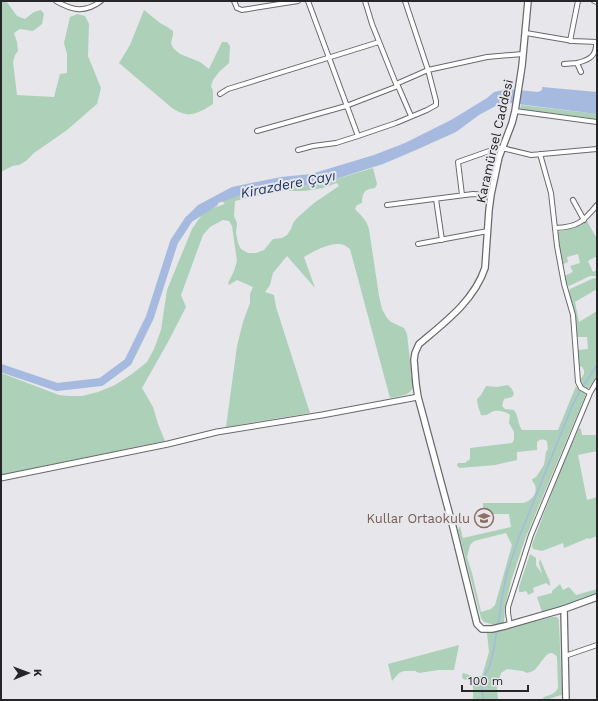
<svg xmlns="http://www.w3.org/2000/svg" width="598" height="701" font-family="'Work Sans',sans-serif">
<style>
.green{fill:#add0b9;fill-rule:evenodd}
.water{fill:#a5bade}
.lines{fill:none;stroke-linecap:round;stroke-linejoin:round}
.stream{stroke:#a5bade;stroke-width:1.5}
.river{stroke:#a5bade;stroke-width:8}
.minor-casing{stroke:#69696e;stroke-width:6}
.tertiary-casing{stroke:#69696e;stroke-width:7}
.secondary-casing{stroke:#69696e;stroke-width:8}
.primary-casing{stroke:#69696e;stroke-width:8}
.minor{stroke:#fff;stroke-width:4}
.tertiary{stroke:#fff;stroke-width:5}
.secondary{stroke:#fff;stroke-width:5.5}
.primary{stroke:#fff;stroke-width:6}
.labels{text-anchor:middle;stroke-width:4;stroke-linejoin:round;paint-order:stroke}
.street-label{font-size:13px;fill:#262628;stroke:#e6e6eb}
.education-label{font-size:13px;fill:#785e54;stroke:#e6e6eb;text-anchor:end}
.water-label{font-size:14px;font-style:italic;fill:#17305d;stroke:#e6e6eb}
</style>
<rect width="100%" height="100%" fill="#e6e6eb"/>
<path class="green" d="M1,1H6L17,16L25,19L34,12L41,10L44,14L42,24L33,31L20,29L14,33L17,42L18,51L15,55L13,62L17,95L54,97L60,74L67,73V54L64,43L70,17L77,14L85,16L89,24L88,56L101,88L97,104L67,130L34,153L26,161L19,165L12,166L1,172Z
M144,10L160,23L169,28L173,31V35L171,43L173,48L180,54L200,62L209,69L222,42H227L230,46L229,63L219,72L213,80L211,86L213,91V104C197,114 189,119 172,108L119,63L130,45Z
M521,105L597,114V119L560,114L520,110Z
M373,168L377,184L375,188C365,189 362,192 362,203L357,205L355,209C362,217 366,219 369,229L379,296L382,309L387,318L391,322L404,328L407,334L413,387C410,396 399,396 390,398L350,249C348,248 346,246 344,245C332,241 314,251 304,257L315,288L287,256L273,273L270,285L265,292L274,295L276,307L310,413L226,427L237,346L243,322L250,303V294L253,287L237,280L229,285L228,283L234,271L237,261L232,226L229,221L223,220L210,227L203,235L181,295L186,307L168,342L142,388L153,407L158,424L165,441L1,475V373L59,395L69,396H82L98,392L115,385L132,374L147,362L154,349L161,330L167,290L192,229L201,216L210,209L225,204L222,201L247,193L268,188L286,186H302L323,183ZM337,183L339,186L314,203L297,218L293,223L291,229L287,235L282,238L273,239L264,250L256,253H248L241,249L238,243L236,233L237,223L234,216L235,201L260,195L284,191H304L323,188Z
M587,221L597,239V256L588,261L593,272L597,270V276H590L569,286L566,285L564,276L573,272L570,266L580,263L578,254L567,257L568,262L563,264L559,247L557,232C568,229 578,228 587,221Z
M594,278H597V289L575,302L579,322L597,311V375L591,385L587,389C582,387 581,385 580,380L584,374V370L582,367L578,366L577,350L588,349L587,337H576L574,311L569,293L570,289Z
M508,385L512,389L514,394L512,397L504,399L502,406L505,409L514,410C519,417 517,422 522,430H558L576,386L579,390L586,394L525,539L511,581L505,607L504,623L495,625L484,622L481,618L458,530L460,526L463,538L511,527L509,514H483V503H523C531,501 538,494 535,485C534,483 532,481 532,479L536,477L544,465L546,452L548,449L547,441C543,439 540,439 537,442V450L517,452V460L495,465L459,468L457,465L458,463H465L470,459V448L512,443L514,440V432L509,423L510,415C507,412 499,410 494,411C488,413 489,416 481,415L478,406L477,399L481,395L486,386L497,387ZM506,533L512,545L495,605L491,609L481,612L472,573L467,557L470,545L474,541Z
M579,428L581,429L582,435H597V451L578,455L587,500L597,497V536L589,539L588,538L564,548L563,543L542,551L533,549L532,546L533,542L561,469Z
M530,554L536,558V565L542,574L539,563L540,559L550,582V586L546,583L533,588L534,592L528,595L527,592L525,591L523,592H519V587Z
M560,584L563,590L569,587L576,595L597,589V594L582,598L570,604L542,612L537,597L552,593V591Z
M552,617H557L559,620V623L562,695C555,696 550,700 542,700L544,697C550,695 555,694 558,688L557,657C548,644 541,666 533,671C531,672 529,672 527,673L523,671L507,669L501,673L497,688L498,700H465V699L471,700L473,699V685L471,681L463,679L462,676L463,673L476,677L482,676L489,652L487,633Z
M459,645L454,670H438L419,673L415,671H404L399,673L392,681L388,664Z"/>
<path class="water" d="M542,87L597,92V114L503,102L479,115L456,132L416,150L383,164L323,183L302,186H286L268,188L247,193L198,210L189,219L188,215L198,205L232,187L281,177L311,174L374,155L405,143L451,120L487,98L494,92L508,89L538,92L542,90Z"/>
<g class="lines">
<path class="stream" d="M498,626L502,597L507,573L518,540L573,404L583,386L597,365
M484,700L482,691V681L490,665L494,648L497,629"/>
<path class="river" d="M1,368L57,387L101,382L128,362L150,317L174,242L189,219L214,203"/>
<g class="minor-casing">
<path id="minor" d="M56,1C73,11 85,13 101,1
M234,1L237,8L242,10L298,1
M308,1L358,136L396,123L427,110L436,105V101L428,70L405,1
M365,1L372,24L396,84
M594,1L597,2
M526,33L573,41L597,42
M570,41L578,1
M564,64L577,63
M581,72L577,63C589,60 597,56 596,42
M398,86L411,116
M220,94L228,89L379,42
M515,111L597,122
M257,131L346,106L398,86L396,84L428,70L460,63L487,57L523,54
M298,150L313,146L336,143L358,136
M540,154L551,193L557,246L564,284L573,315L578,382L581,388L590,393
M462,195L458,162L492,150L502,148L531,155L597,149
M436,199L442,240
M573,200L584,220
M387,205L473,194L491,195
M555,228C578,227 583,222 597,205
M418,244L488,231
M510,625L508,613V607L531,535L590,393L597,381
M565,656L597,645"/>
</g>
<g class="tertiary-casing">
<path id="tertiary" d="M1,478L168,444L217,432L322,415L418,397"/>
</g>
<g class="secondary-casing">
<path id="secondary" d="M528,1L522,66L515,111L512,123L499,157L491,195L489,210L485,268C474,301 444,323 419,344L415,353L414,360L416,384L418,397L453,527L477,624L482,629H492L505,626L564,609L566,700"/>
</g>
<g class="primary-casing">
<path id="primary" d="M564,609L597,597"/>
</g>
<use href="#minor" class="minor"/>
<use href="#tertiary" class="tertiary"/>
<use href="#secondary" class="secondary"/>
<use href="#primary" class="primary"/>
</g>
<defs>
<g id="school-ring" transform="scale(1)"><circle r="9.5" fill="#e6e6eb" stroke="#8d6e63" stroke-width="1.5"/><path d="M0-5L7-2L0 1L-7-2ZM-4 1L0 2.5L4 1V4Q0 6-4 4Z" fill="#8d6e63"/></g>
</defs>
<g fill-rule="evenodd">
<use href="#school-ring" x="484" y="518"/>
</g>
<g class="labels">
<g class="street-label">
<text transform="translate(494 141) rotate(-77)" y="5">Karamürsel Caddesi</text>
</g>
<g class="education-label">
<text x="470" y="523">Kullar Ortaokulu</text>
</g>
<g class="water-label">
<text transform="translate(288 184) rotate(-11)" y="5">Kirazdere Çayı</text>
</g>
</g>
<rect width="598" height="701" fill="none" stroke="#262628" stroke-width="4"/>
<g transform="translate(28 673) rotate(89)" stroke="#e6e6eb" stroke-width="3" paint-order="stroke">
<path d="M0-3L7 15L0 10L-7 15Z" fill="#262628"/>
<text y="-6" font-size="11" font-weight="bold" text-anchor="middle" fill="#262628">K</text>
</g>
<path d="M462 685v6h66v-6" fill="none" stroke="#262628" stroke-width="2"/>
<text x="468" y="685" font-size="12" fill="#262628" stroke="#e6e6eb" stroke-width="3" paint-order="stroke">100 m</text>
</svg>
